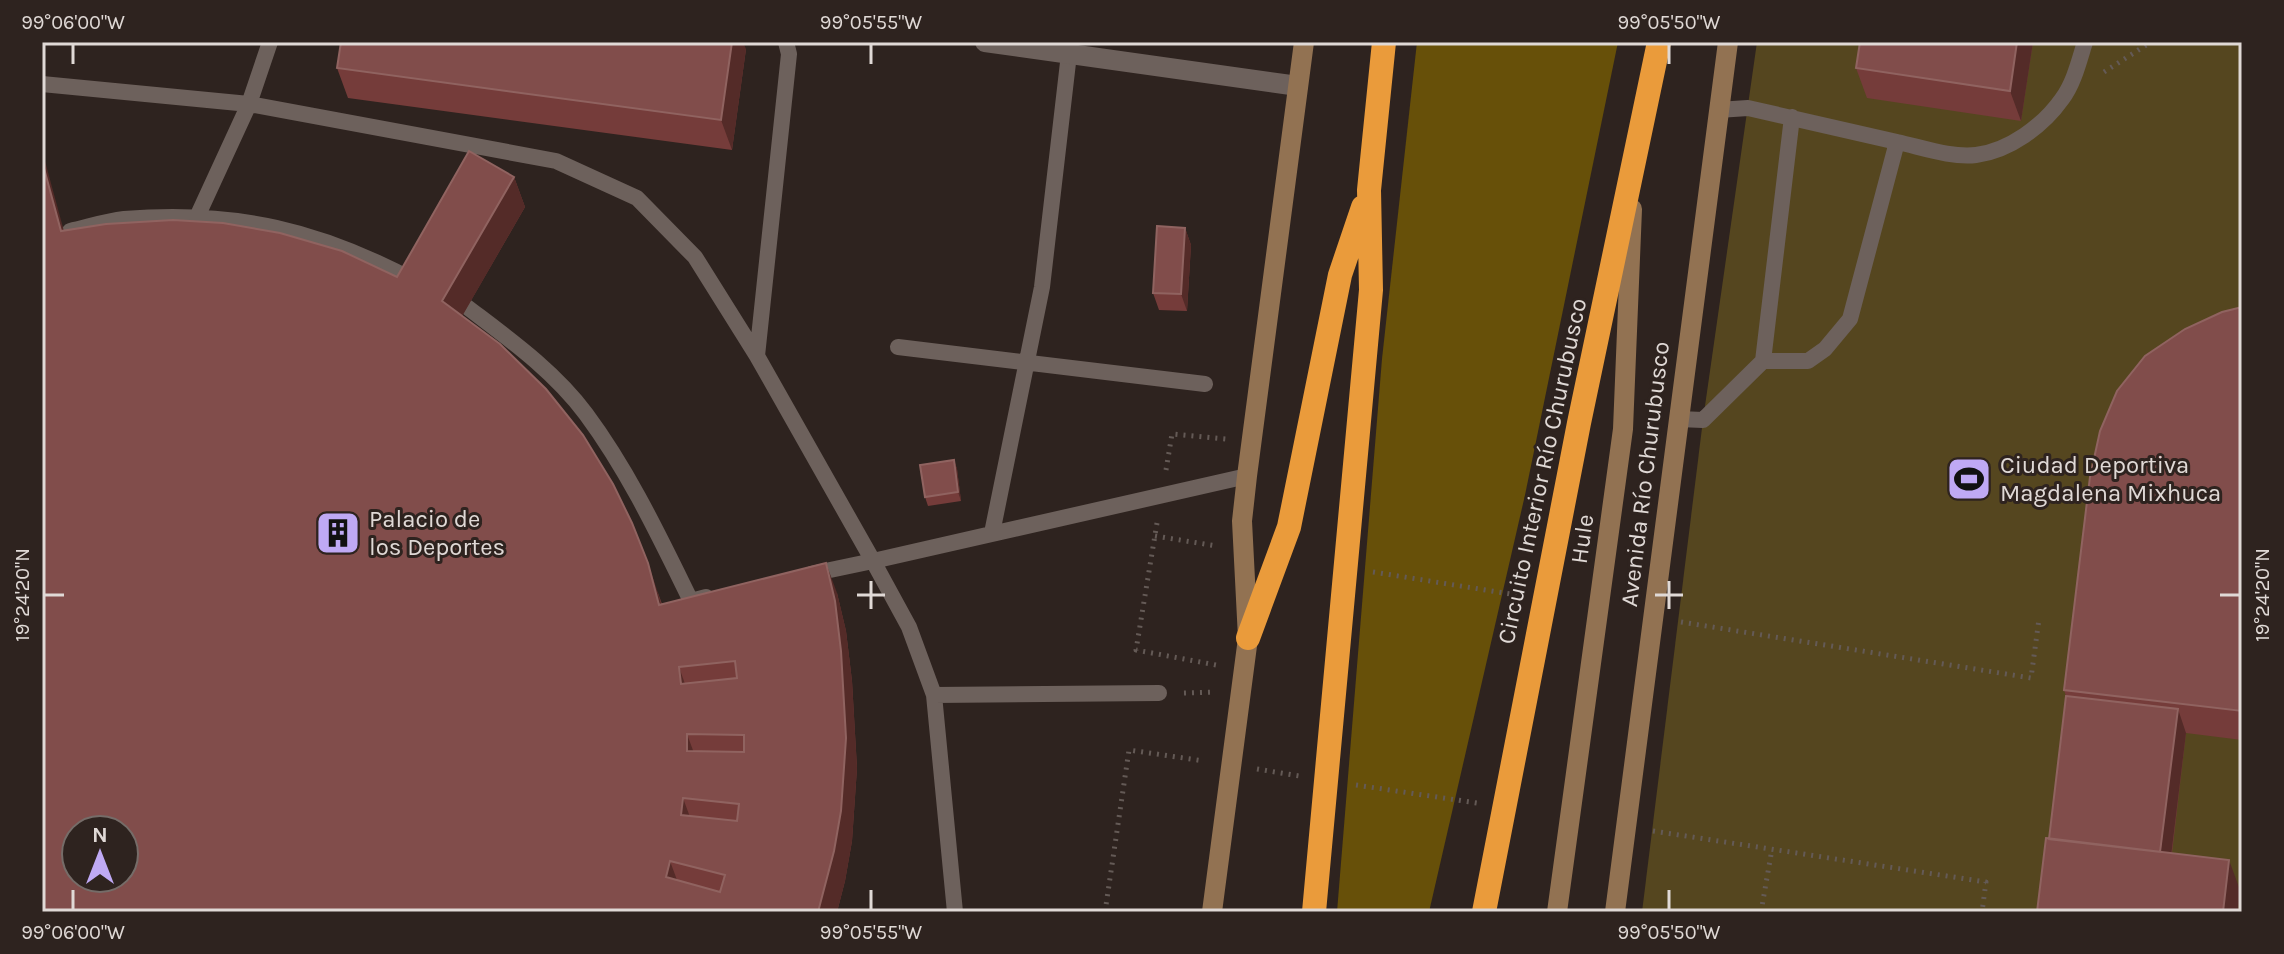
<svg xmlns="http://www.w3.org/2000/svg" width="2284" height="954" font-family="Karla,sans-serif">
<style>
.green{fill:#55461f}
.forest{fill:#675009}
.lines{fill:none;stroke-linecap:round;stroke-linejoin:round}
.path{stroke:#645a56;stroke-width:5;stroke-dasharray:2 6;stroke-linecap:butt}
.service{stroke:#6d615c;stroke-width:16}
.minor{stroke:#6d615c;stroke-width:20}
.secondary{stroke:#927252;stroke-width:20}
.motorway{stroke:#ea9b3b;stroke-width:24}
.wall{fill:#753c3a}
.shaded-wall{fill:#542b28}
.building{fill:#814d4b;stroke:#906360;stroke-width:2;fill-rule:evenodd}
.ticks{fill:none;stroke:#e0d9d6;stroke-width:3}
.labels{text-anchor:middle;stroke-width:6;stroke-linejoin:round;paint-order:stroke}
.poi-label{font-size:24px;fill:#e0d9d6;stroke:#2e231f;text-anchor:start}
.street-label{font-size:24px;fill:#e0d9d6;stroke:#2e231f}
.neatline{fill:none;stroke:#e0d9d6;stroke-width:3}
.ticks-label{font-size:20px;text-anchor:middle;fill:#e0d9d6}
</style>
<rect width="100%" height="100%" fill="#2e231f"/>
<path class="green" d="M1757,42H2242V912H1642L1703,420Z"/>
<path class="forest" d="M1417,42H1618L1525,495L1429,912H1337L1382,359Z"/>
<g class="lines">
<path class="path" d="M2104,72L2151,42
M1166,470L1172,434L1226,439
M1157,523L1136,650L1216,665
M1155,536L1217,546
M1373,572L1517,595
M1681,622L2031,678L2039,619
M1184,693L1214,692
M1257,769L1299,776
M1356,785L1477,803
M1653,831L1986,882L1982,912
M1105,912L1129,750L1204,761
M1761,912L1772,849"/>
<path class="service" d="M42,84L249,104L556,161L637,198L695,257L757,356L873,561L811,574
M1718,110L1748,108L1897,142
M197,217L249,104L270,42
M70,231C88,227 106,221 124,219C235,210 320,230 418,283
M467,307C509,339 554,371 586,414C629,472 659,536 691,601L706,597
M898,347L1205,384
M757,356L789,54L786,42
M1763,361L1792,117
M1679,419L1703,420L1763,361H1808L1825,349L1850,319L1897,142C1921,147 1951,158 1976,155C2009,151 2043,126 2062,99C2074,83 2079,61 2085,42
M992,533L1042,287L1069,54
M934,695L1159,693
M955,912L934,695L909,627L873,561L1247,476"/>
<path class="minor" d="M985,42L1298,86"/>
<path class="secondary" d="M1212,912L1248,638L1242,521L1247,476L1304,42
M1557,912L1623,429L1632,209
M1615,912L1728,42"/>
<path class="motorway" d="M1248,638L1289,527L1340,275L1363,207
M1314,912L1371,290L1369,190L1384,42
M1484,912L1579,423L1659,42"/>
</g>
<path class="wall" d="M1860,42H2033L2021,121L1867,98L1856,68Z
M746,49L732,150L348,98L337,68Z
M514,177L525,207L462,316L658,593L662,604L837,593L846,631L852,681L857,768L852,841L845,881L837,912H42L64,231L397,277Z
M1185,228L1191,245L1187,311L1159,310L1153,293Z
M2242,307V740L2186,733L2172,853L2240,890L2049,839L2066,696L2064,690Z
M954,460L957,469L961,501L928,506L925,497Z"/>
<path class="shaded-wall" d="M732,42H743L746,49L732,150L721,120Z
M2017,42H2033L2021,121L2010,91Z
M42,150L72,261L61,231L42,161Z
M514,177L525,207L453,332L442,301Z
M1185,228L1191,245L1187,311L1181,294Z
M954,460L957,469L961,501L958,492Z
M648,563L658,593L670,635L659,605Z
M826,563L837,593L846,631L852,681L857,768L852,841L845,881L837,912H818Z
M679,667L690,698L681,684Z
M2178,709L2186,733L2168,881L2160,857Z
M687,734L698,764L687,751Z
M683,798L694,828L681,815Z
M2229,860L2240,890L2238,912H2223Z
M670,861L681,891L666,877Z"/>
<path class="building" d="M341,42H732L721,120L337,68Z
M1860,42H2017L2010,91L1856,68Z
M469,151L514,177L442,301L500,344L546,389L583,435L613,484L632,523L648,563L659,605L826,563L835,601L841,651L846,738L841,811L834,851L818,912H42V161L61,231L106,224L173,220L223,223L280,233L342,251L397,277ZM735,661L737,678L681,684L679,667ZM687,734L744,735V752L687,751ZM683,798L739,804L737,821L681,815ZM76,830H124V878H76ZM670,861L725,875L720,892L666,877Z
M1157,226L1185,228L1181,294L1153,293Z
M2242,307V711L2064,690L2090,477L2100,431L2117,391L2145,356L2185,329L2222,312Z
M954,460L958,492L925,497L920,465Z
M2066,696L2178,709L2160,852L2049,839Z
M2046,838L2229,860L2223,912H2037Z"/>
<path class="ticks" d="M73,44V64M871,44V64M1669,44V64M871,581V609M1669,581V609M44,595H64M857,595H885M1655,595H1683M2220,595H2240M73,890V910M871,890V910M1669,890V910"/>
<defs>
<g id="stadium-square" transform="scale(2.3)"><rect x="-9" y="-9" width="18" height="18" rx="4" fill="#bfa9f4" stroke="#2e231f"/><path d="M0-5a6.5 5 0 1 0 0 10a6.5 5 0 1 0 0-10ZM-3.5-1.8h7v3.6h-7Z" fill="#111"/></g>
<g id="building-square" transform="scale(2.3)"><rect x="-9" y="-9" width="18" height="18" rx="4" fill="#bfa9f4" stroke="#2e231f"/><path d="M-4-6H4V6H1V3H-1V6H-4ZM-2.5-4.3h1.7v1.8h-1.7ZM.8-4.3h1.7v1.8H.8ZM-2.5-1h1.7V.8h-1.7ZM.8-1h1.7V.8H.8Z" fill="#111"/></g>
</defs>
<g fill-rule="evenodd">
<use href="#stadium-square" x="1969" y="479"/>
<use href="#building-square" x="338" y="533"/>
</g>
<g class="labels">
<g class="poi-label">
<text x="2000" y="473">Ciudad Deportiva<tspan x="2000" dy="28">Magdalena Mixhuca</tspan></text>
<text x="369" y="527">Palacio de<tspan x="369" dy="28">los Deportes</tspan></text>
</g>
<g class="street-label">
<text transform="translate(1542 471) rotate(-78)" y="8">Circuito Interior Río Churubusco</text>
<text transform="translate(1645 474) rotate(-83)" y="8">Avenida Río Churubusco</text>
<text transform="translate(1582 539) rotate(-82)" y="8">Hule</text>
</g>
</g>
<rect width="2284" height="954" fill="none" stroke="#2e231f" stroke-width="88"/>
<g transform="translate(100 854)"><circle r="38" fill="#2e231f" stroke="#756c68" stroke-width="2"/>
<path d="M0-6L14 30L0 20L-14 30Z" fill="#bfa9f4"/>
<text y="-12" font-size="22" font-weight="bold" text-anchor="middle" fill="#e0d9d6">N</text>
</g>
<rect x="44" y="44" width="2196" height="866" class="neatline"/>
<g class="ticks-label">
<text x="73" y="29">99°06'00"W</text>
<text x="871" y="29">99°05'55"W</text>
<text x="1669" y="29">99°05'50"W</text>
<text transform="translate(22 595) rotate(-90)" y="7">19°24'20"N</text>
<text transform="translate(2262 595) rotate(-90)" y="7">19°24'20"N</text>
<text x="73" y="939">99°06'00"W</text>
<text x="871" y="939">99°05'55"W</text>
<text x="1669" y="939">99°05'50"W</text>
</g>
</svg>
